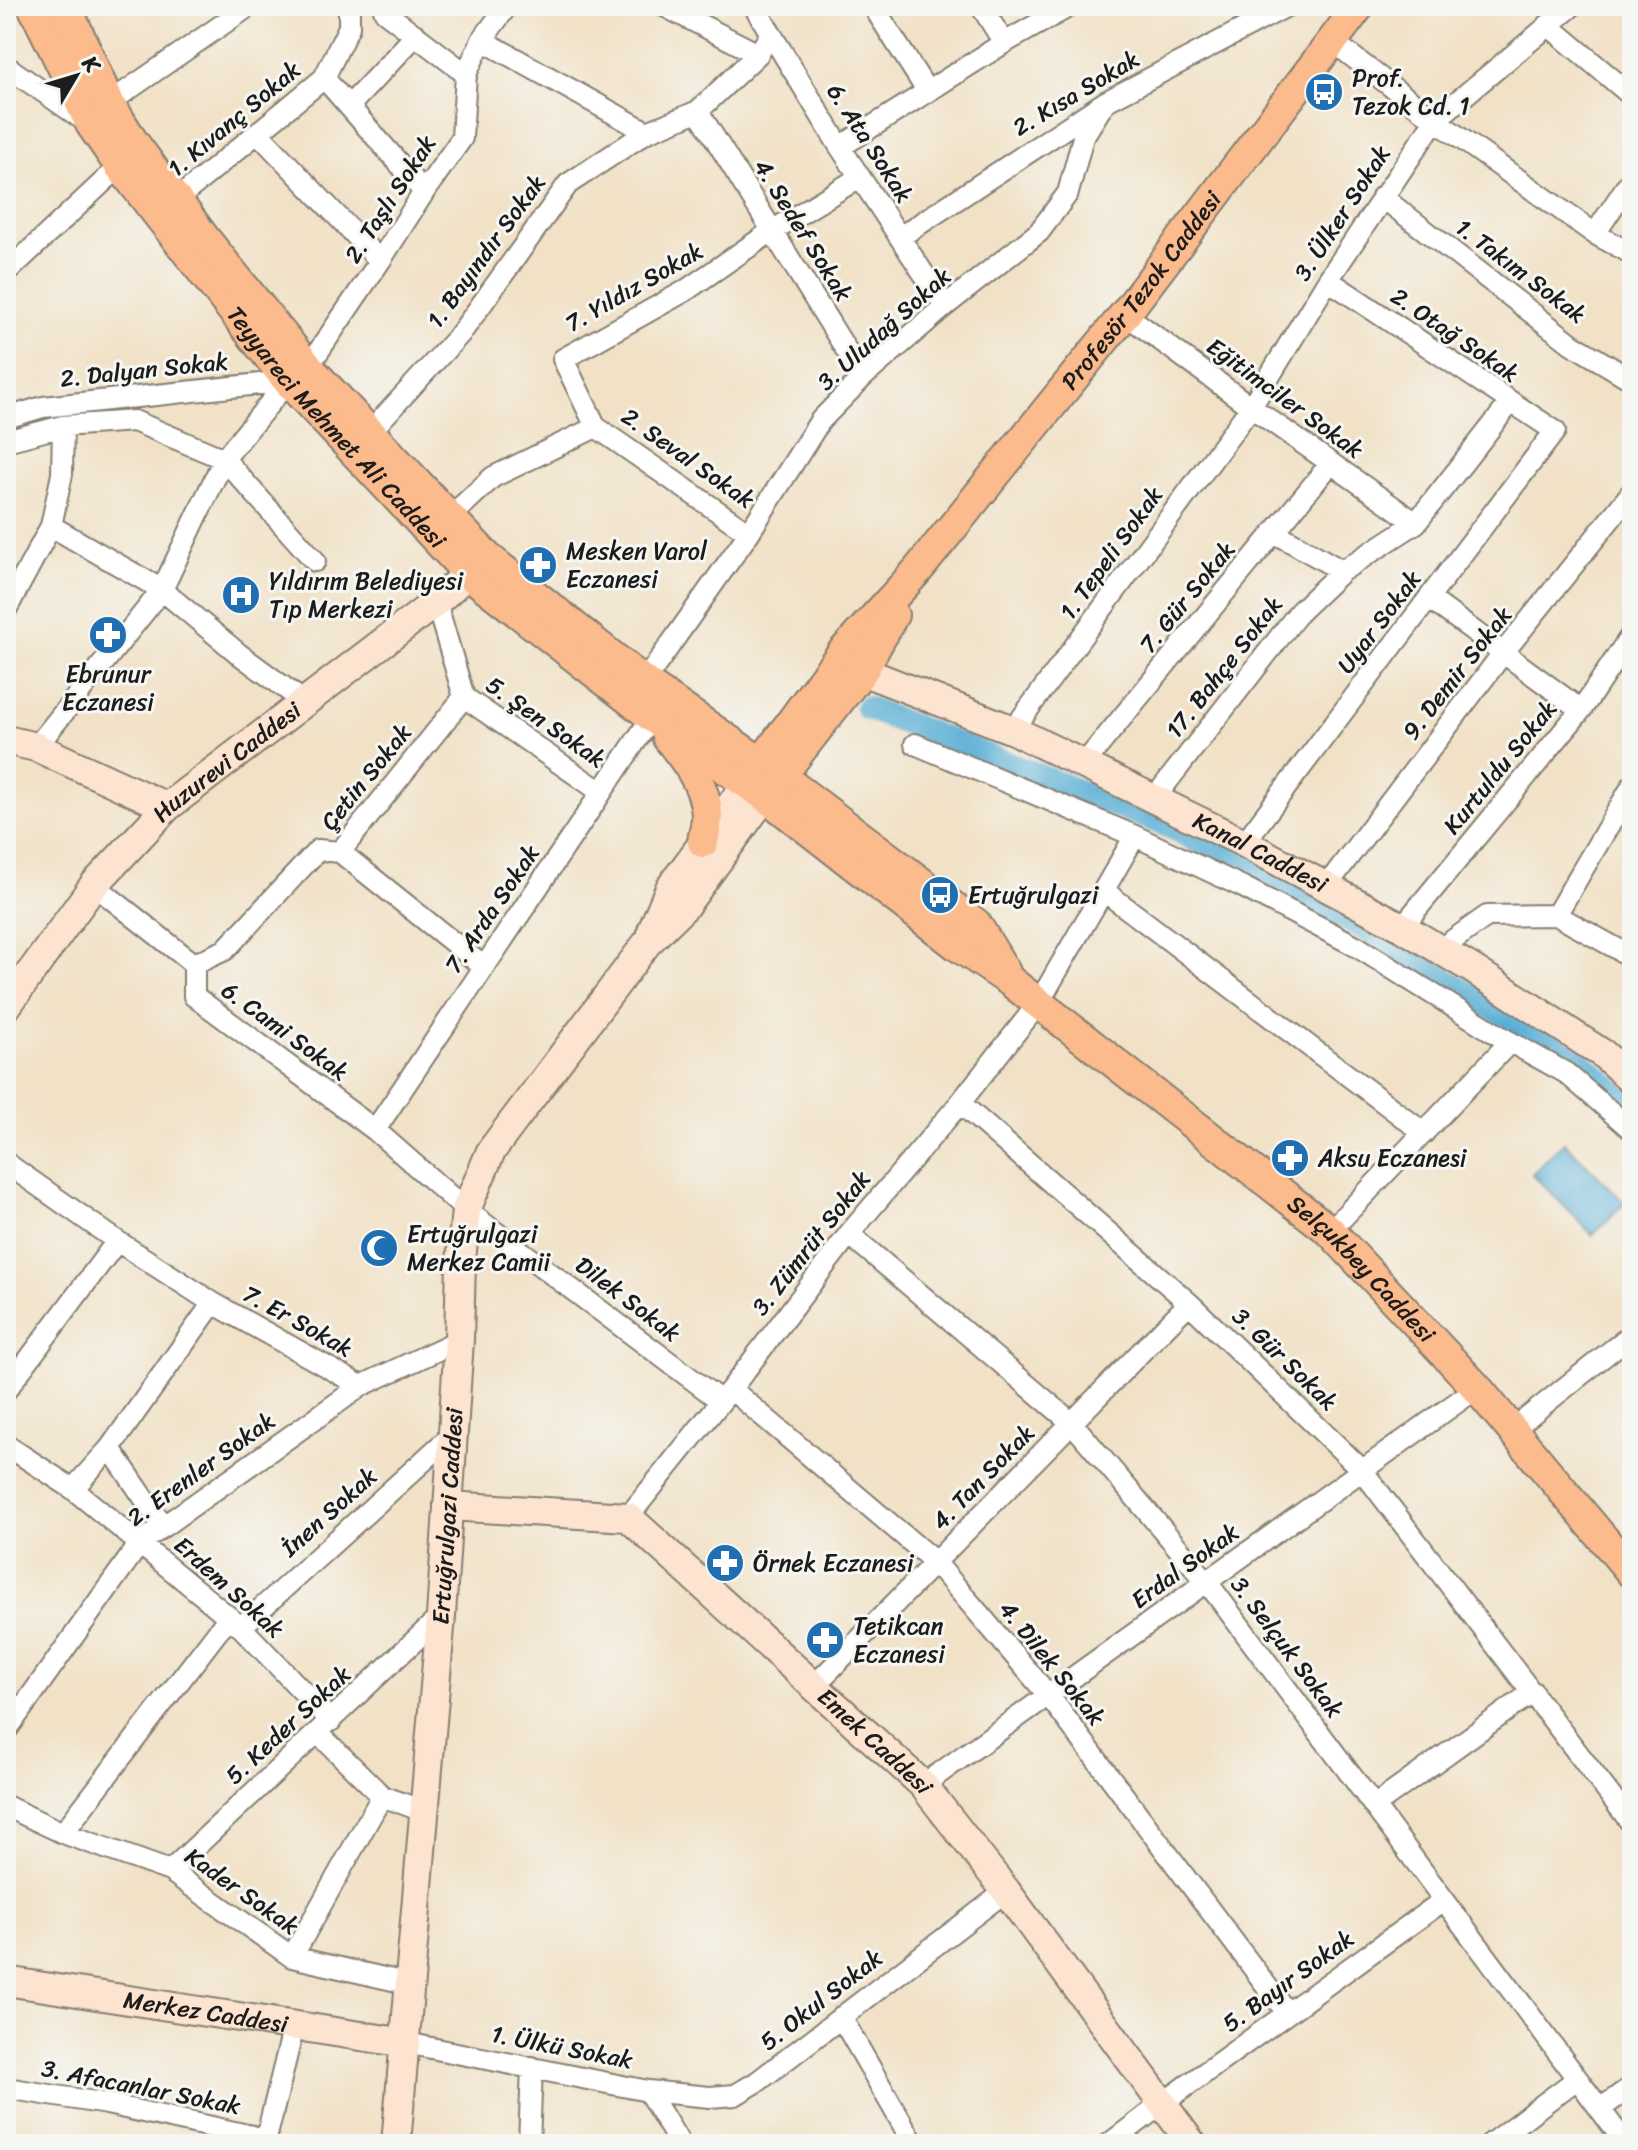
<svg xmlns="http://www.w3.org/2000/svg" width="1638" height="2150" font-family="Sriracha,sans-serif">
<style>
.water{fill:#59aed5;stroke:#3a6578;stroke-width:2}
.lines{fill:none;stroke-linecap:round;stroke-linejoin:round}
.canal{stroke:#59aed5;stroke-width:24}
.street-casing{stroke:#867e71;stroke-width:24}
.secondary-casing{stroke:#867e71;stroke-width:32}
.primary-casing{stroke:#867e71;stroke-width:34}
.street{stroke:#fff;stroke-width:20}
.secondary{stroke:#fde4d1;stroke-width:28}
.primary{stroke:#fbbb8c;stroke-width:30}
.labels{text-anchor:middle;stroke-width:6;stroke-linejoin:round;paint-order:stroke}
.poi-label{font-size:24px;fill:#1c1c1c;stroke:#f6f6f2;text-anchor:start}
.street-label{font-size:24px;fill:#1c1c1c;stroke:#f6f6f2}
</style>
<rect width="100%" height="100%" fill="#f6f6f2"/>
<filter id="ink" filterUnits="userSpaceOnUse"><feTurbulence type="fractalNoise" baseFrequency=".0125" numOctaves="2"/><feDisplacementMap in="SourceGraphic" scale="16" xChannelSelector="R" yChannelSelector="G"/><feConvolveMatrix kernelMatrix="1 2 1 2 8 2 1 2 1" color-interpolation-filters="sRGB"/></filter>
<filter id="wash" filterUnits="userSpaceOnUse"><feTurbulence type="fractalNoise" baseFrequency=".006" numOctaves="4" result="noise"/><feDisplacementMap in="SourceGraphic" scale="32" xChannelSelector="R" yChannelSelector="G"/><feGaussianBlur stdDeviation="1.8" result="paint"/><feColorMatrix in="noise" values="0 0 0 0 0 0 0 0 0 0 0 0 0 0 0 0 0 1.4 0 .05"/><feComposite in="paint" operator="in"/></filter>
<g filter="url(#wash)">
<rect width="100%" height="100%" fill="#f1e1c6"/>
<path class="water" d="M1564,1142L1625,1203L1593,1235L1532,1174Z"/>
<g class="lines">
<path class="canal" d="M867,708L1170,827L1366,930L1579,1061L1632,1106"/>
</g>
</g>
<g filter="url(#ink)">
<g class="lines">
<g class="street-casing">
<path id="street" d="M349,6V27L324,78L424,192
M383,6L385,12L466,74
M664,6L758,54
M754,6L840,147L945,306
M873,6L927,91
M981,6L1004,43
M1548,25L1632,96
M482,40L647,132
M1332,41L1435,120L1595,234L1632,254
M6,66L88,123
M109,103L249,6
M349,106L416,35
M698,111L863,377
M258,133L380,261
M840,147L1004,43L1070,6
M1382,197L1572,344L1632,380
M176,200L324,78
M1595,234L1632,178
M900,237L1105,102L1287,6
M6,273L120,166
M1125,314L1251,407L1416,523
M6,418L43,407L288,381L308,367L380,261L424,192L462,138L466,74L482,40L507,6
M596,427L749,533
M370,432L461,333L568,184L647,132L698,111L758,54L771,34
M6,441L63,426L134,421L224,459L288,381
M449,518L493,477L596,427L563,359L685,291L772,231L860,177
M51,526L162,590L239,654L304,702
M1274,532L1342,571L1416,523L1510,403
M1430,599L1581,710
M436,602L464,697L601,792
M6,610L51,526L62,474L63,426
M644,682L749,533L820,421L863,377L945,306L1039,232L1068,193L1083,137L1105,102
M1013,730L1251,407L1328,280L1435,120L1572,6
M915,744L1135,836L1243,887L1356,946L1503,1038L1566,1073L1632,1130
M36,747L162,590L224,459L315,561
M1083,765L1331,463
M1153,800L1300,611L1342,571
M1244,843L1555,431L1328,280
M340,852L484,967
M94,885L194,964V996L375,1130L466,1210L721,1401
M1325,888L1503,653L1632,492
M1104,891L1424,1133
M1556,915L1632,957
M1402,927L1581,710L1632,634
M1439,950L1487,916L1556,915L1632,786
M194,964L225,950L318,850L340,852L464,697
M960,1103L1189,1303L1362,1470L1632,1824
M375,1130L652,717
M6,1163L117,1241L213,1303L361,1386L459,1340
M1330,1231L1510,1042
M849,1234L1072,1423L1207,1582L1626,2144
M731,1389L935,1562L1049,1696L1287,2013
M6,1390L117,1241
M1512,1430L1632,1334
M6,1445L73,1489L241,1627L331,1721
M110,1448L163,1526
M73,1489L110,1448L213,1303
M628,1517L731,1389L849,1234L960,1103L1038,1004L1135,836
M241,1627L452,1435
M814,1686L1189,1303
M6,1731L140,1543L361,1386
M318,1733L382,1796L423,1811
M923,1785L1477,1388
M6,1806L63,1833L170,1871L292,1957L410,1984
M1374,1806L1533,1692
M63,1833L228,1618
M170,1871L441,1616
M292,1957L382,1796
M841,2017L914,2144
M406,2043L648,2091L680,2144
M6,2088L107,2104L266,2139L269,2144
M648,2091L710,2097L735,2095L757,2082L1006,1891
M1600,2109L1632,2086
M266,2139L294,2026
M529,2144L532,2067
M1109,2144L1163,2103L1444,1900
M1490,2144L1577,2079"/>
</g>
<g class="secondary-casing">
<g id="secondary">
<path id="s1" d="M862,671L1013,730L1244,843L1402,927L1474,970L1603,1054L1632,1080"/>
<path d="M6,740L36,747L167,807"/>
<path d="M652,931L670,888L747,783"/>
<path id="s2" d="M6,1007L94,885L167,807L436,602L486,557"/>
<path id="s3" d="M448,1506L628,1517L923,1785L1006,1891L1192,2144"/>
<path id="s4" d="M6,1981L406,2043"/>
<path id="s5" d="M396,2144L441,1616L459,1340L461,1261L466,1210L491,1151L647,943L684,907L765,796"/>
</g>
</g>
<g class="primary-casing">
<g id="primary">
<path id="s6" d="M33,6L91,124L120,166L288,381L469,574L652,717L765,796L958,946L1010,981L1330,1231L1477,1388L1632,1573"/>
<path d="M66,6L109,103L133,142L205,239L308,367L487,557L644,682L780,776L976,924L1005,972"/>
<path d="M668,738C686,760 706,786 707,816C707,824 704,834 703,842"/>
<path id="s7" d="M751,777L842,653L917,571L1125,314L1359,6"/>
<path d="M769,791L862,671L893,615"/>
</g>
</g>
<use href="#street" class="street"/>
<use href="#secondary" class="secondary"/>
<use href="#primary" class="primary"/>
</g>
</g>
<defs>
<g id="bus-disc" transform="scale(2)"><circle r="9.5" fill="#1f6fb2" stroke="#f6f6f2"/><path d="M-5-6H5V4H4V6H2V4H-2V6H-4V4H-5ZM-3.5-4V0h7V-4ZM-3.5 1.2v1.5H-2V1.2ZM2 1.2v1.5H3.5V1.2Z" fill="#fff"/></g>
<g id="pharmacy-disc" transform="scale(2)"><circle r="9.5" fill="#1f6fb2" stroke="#f6f6f2"/><path d="M-2-6h4v4h4v4h-4v4h-4v-4h-4v-4h4Z" fill="#fff"/></g>
<g id="hospital-disc" transform="scale(2)"><circle r="9.5" fill="#1f6fb2" stroke="#f6f6f2"/><path d="M-5-5h3v3.5h4V-5h3V5h-3V1.5h-4V5h-3Z" fill="#fff"/></g>
<g id="mosque-disc" transform="scale(2)"><circle r="9.5" fill="#1f6fb2" stroke="#f6f6f2"/><path d="M3.5-4.9A6 6 0 1 0 3.5 4.9A5 5 0 1 1 3.5-4.9Z" fill="#fff"/></g>
</defs>
<g fill-rule="evenodd">
<use href="#bus-disc" x="1324" y="92"/>
<use href="#pharmacy-disc" x="538" y="565"/>
<use href="#hospital-disc" x="241" y="595"/>
<use href="#pharmacy-disc" x="108" y="635"/>
<use href="#bus-disc" x="940" y="895"/>
<use href="#pharmacy-disc" x="1290" y="1158"/>
<use href="#mosque-disc" x="379" y="1248"/>
<use href="#pharmacy-disc" x="725" y="1563"/>
<use href="#pharmacy-disc" x="825" y="1640"/>
</g>
<g class="labels">
<g class="poi-label">
<text x="1352" y="86">Prof.<tspan x="1352" dy="28">Tezok Cd. 1</tspan></text>
<text x="566" y="559">Mesken Varol<tspan x="566" dy="28">Eczanesi</tspan></text>
<text x="269" y="589">Yıldırım Belediyesi<tspan x="269" dy="28">Tıp Merkezi</tspan></text>
<text x="108" y="682" text-anchor="middle">Ebrunur<tspan x="108" dy="28">Eczanesi</tspan></text>
<text x="968" y="903">Ertuğrulgazi</text>
<text x="1318" y="1166">Aksu Eczanesi</text>
<text x="407" y="1242">Ertuğrulgazi<tspan x="407" dy="28">Merkez Camii</tspan></text>
<text x="753" y="1571">Örnek Eczanesi</text>
<text x="853" y="1634">Tetikcan<tspan x="853" dy="28">Eczanesi</tspan></text>
</g>
<g class="street-label">
<text transform="translate(1076 93) rotate(-31)" y="8">2. Kısa Sokak</text>
<text transform="translate(234 119) rotate(-40)" y="8">1. Kıvanç Sokak</text>
<text transform="translate(870 143) rotate(57)" y="8">6. Ata Sokak</text>
<text transform="translate(390 199) rotate(-57)" y="8">2. Taşlı Sokak</text>
<text transform="translate(1342 213) rotate(-57)" y="8">3. Ülker Sokak</text>
<text transform="translate(803 230) rotate(58)" y="8">4. Sedef Sokak</text>
<text transform="translate(486 251) rotate(-54)" y="8">1. Bayındır Sokak</text>
<text transform="translate(1521 271) rotate(37)" y="8">1. Takım Sokak</text>
<text transform="translate(634 287) rotate(-30)" y="8">7. Yıldız Sokak</text>
<text dy="8" stroke="none"><textPath href="#s7" startOffset="624">Profesör Tezok Caddesi</textPath></text>
<text transform="translate(884 329) rotate(-42)" y="8">3. Uludağ Sokak</text>
<text transform="translate(1455 335) rotate(34)" y="8">2. Otağ Sokak</text>
<text transform="translate(144 370) rotate(-6)" y="8">2. Dalyan Sokak</text>
<text transform="translate(1285 398) rotate(36)" y="8">Eğitimciler Sokak</text>
<text dy="8" stroke="none"><textPath href="#s6" startOffset="522">Teyyareci Mehmet Ali Caddesi</textPath></text>
<text transform="translate(688 458) rotate(35)" y="8">2. Seval Sokak</text>
<text transform="translate(1111 553) rotate(-54)" y="8">1. Tepeli Sokak</text>
<text transform="translate(1187 597) rotate(-51)" y="8">7. Gür Sokak</text>
<text transform="translate(1379 622) rotate(-53)" y="8">Uyar Sokak</text>
<text transform="translate(1224 667) rotate(-52)" y="8">17. Bahçe Sokak</text>
<text transform="translate(1457 673) rotate(-52)" y="8">9. Demir Sokak</text>
<text transform="translate(546 722) rotate(35)" y="8">5. Şen Sokak</text>
<text dy="8" stroke="none"><textPath href="#s2" startOffset="332">Huzurevi Caddesi</textPath></text>
<text transform="translate(1500 767) rotate(-51)" y="8">Kurtuldu Sokak</text>
<text transform="translate(366 777) rotate(-51)" y="8">Çetin Sokak</text>
<text dy="8" stroke="none"><textPath href="#s1" startOffset="438">Kanal Caddesi</textPath></text>
<text transform="translate(492 909) rotate(-56)" y="8">7. Arda Sokak</text>
<text transform="translate(285 1031) rotate(36)" y="8">6. Cami Sokak</text>
<text transform="translate(811 1243) rotate(-52)" y="8">3. Zümrüt Sokak</text>
<text dy="8" stroke="none"><textPath href="#s6" startOffset="1852">Selçukbey Caddesi</textPath></text>
<text transform="translate(628 1299) rotate(37)" y="8">Dilek Sokak</text>
<text transform="translate(298 1321) rotate(29)" y="8">7. Er Sokak</text>
<text transform="translate(1285 1359) rotate(44)" y="8">3. Gür Sokak</text>
<text transform="translate(201 1469) rotate(-36)" y="8">2. Erenler Sokak</text>
<text transform="translate(983 1477) rotate(-46)" y="8">4. Tan Sokak</text>
<text transform="translate(329 1512) rotate(-42)" y="8">İnen Sokak</text>
<text dy="8" stroke="none"><textPath href="#s5" startOffset="630">Ertuğrulgazi Caddesi</textPath></text>
<text transform="translate(1185 1566) rotate(-36)" y="8">Erdal Sokak</text>
<text transform="translate(229 1587) rotate(42)" y="8">Erdem Sokak</text>
<text transform="translate(1287 1647) rotate(53)" y="8">3. Selçuk Sokak</text>
<text transform="translate(1052 1663) rotate(51)" y="8">4. Dilek Sokak</text>
<text transform="translate(288 1725) rotate(-43)" y="8">5. Keder Sokak</text>
<text dy="8" stroke="none"><textPath href="#s3" startOffset="514">Emek Caddesi</textPath></text>
<text transform="translate(242 1891) rotate(35)" y="8">Kader Sokak</text>
<text transform="translate(1288 1981) rotate(-36)" y="8">5. Bayır Sokak</text>
<text transform="translate(821 2000) rotate(-38)" y="8">5. Okul Sokak</text>
<text dy="8" stroke="none"><textPath href="#s4" startOffset="202">Merkez Caddesi</textPath></text>
<text transform="translate(562 2047) rotate(11)" y="8">1. Ülkü Sokak</text>
<text transform="translate(141 2087) rotate(11)" y="8">3. Afacanlar Sokak</text>
</g>
</g>
<rect width="1638" height="2150" fill="none" stroke="#f6f6f2" stroke-width="32"/>
<g transform="translate(76 76) rotate(52)" stroke="#f6f6f2" stroke-width="6" paint-order="stroke">
<path d="M0-6L14 30L0 20L-14 30Z" fill="#1c1c1c"/>
<text y="-12" font-size="22" font-weight="bold" text-anchor="middle" fill="#1c1c1c">K</text>
</g>
</svg>
